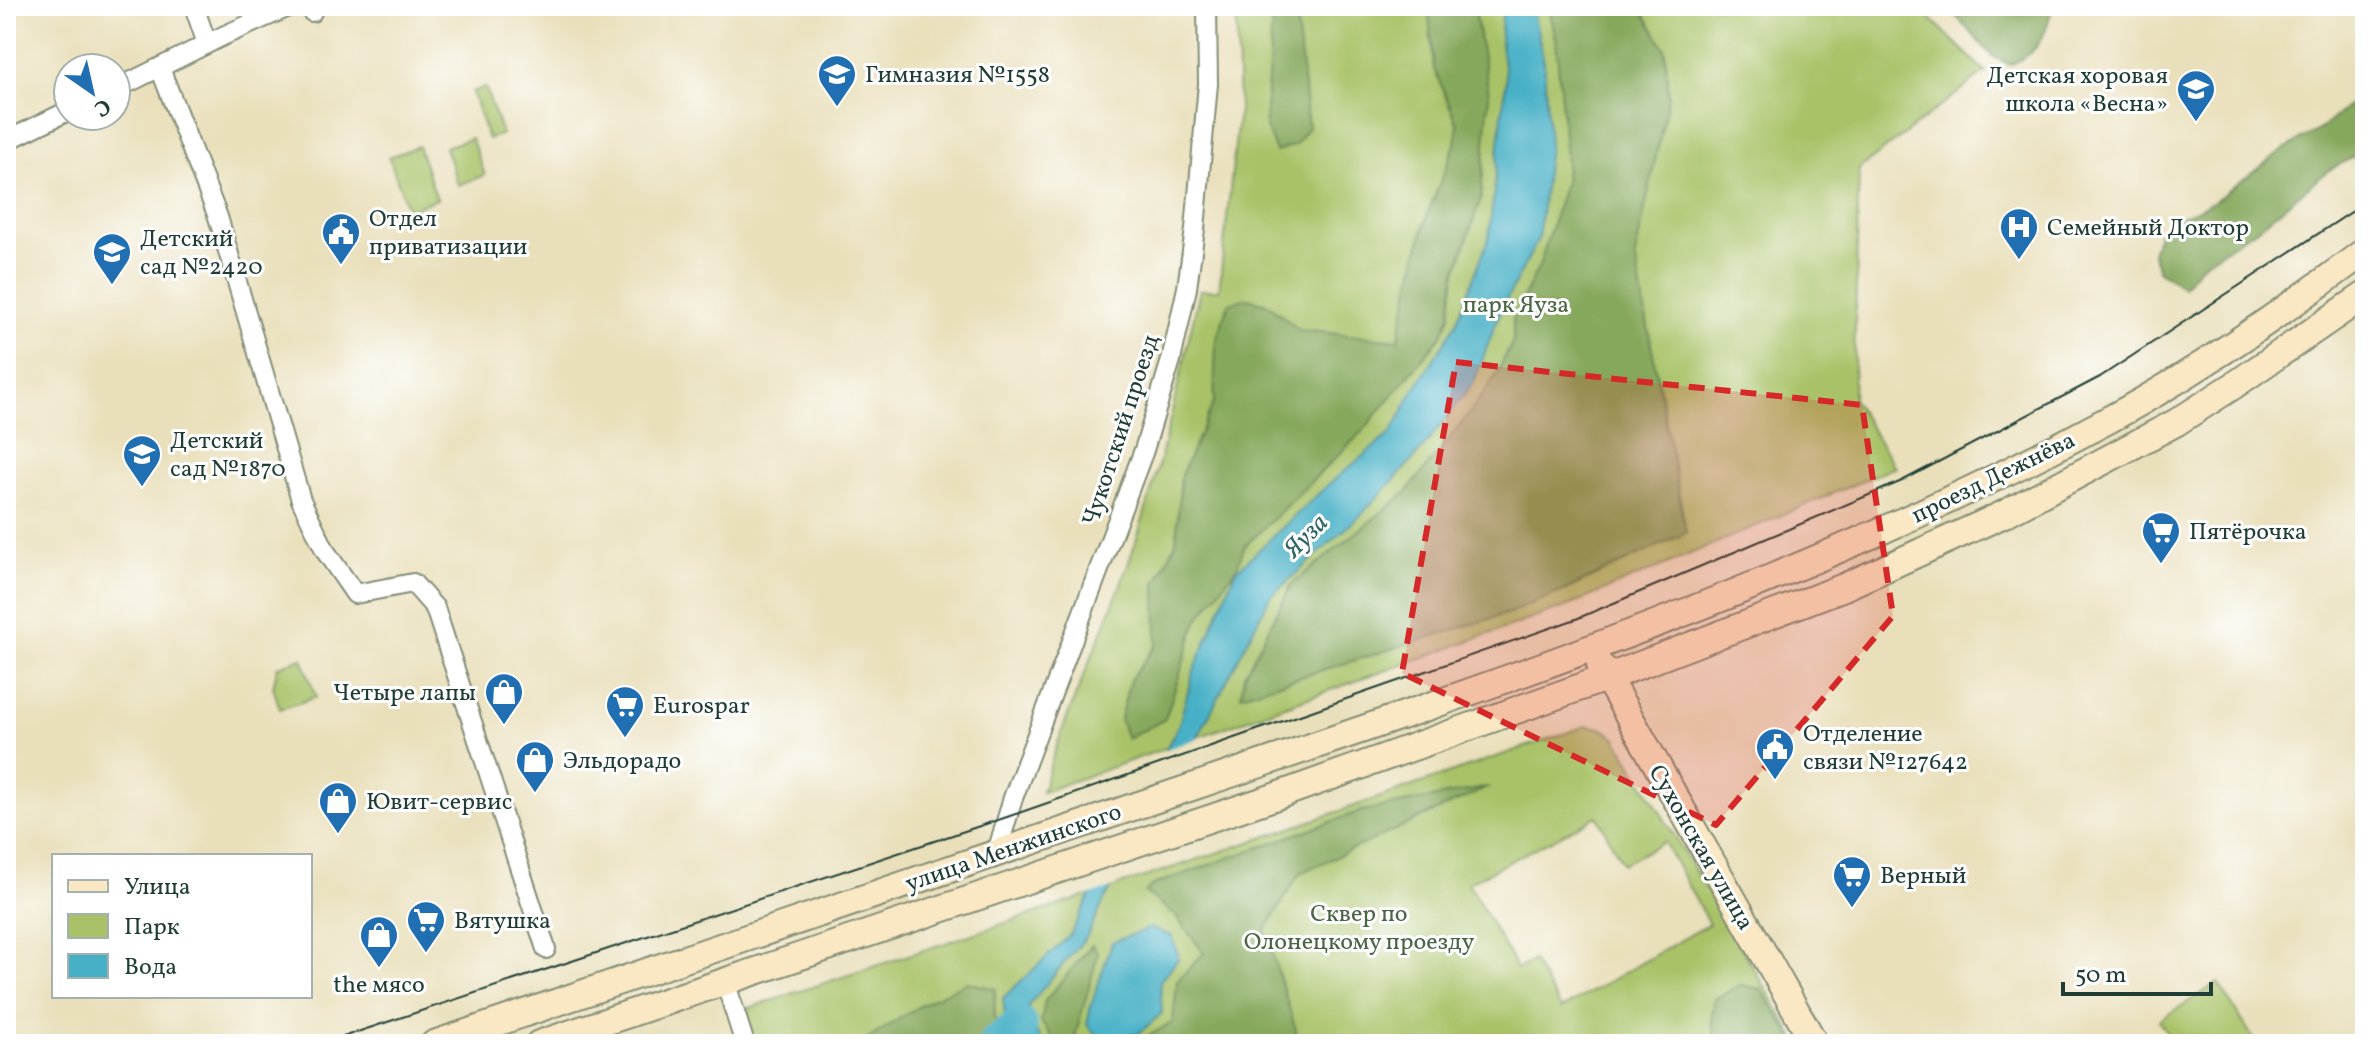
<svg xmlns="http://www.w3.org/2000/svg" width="2371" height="1050" font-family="Vollkorn,serif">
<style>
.green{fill:#a9c268;stroke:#64804e;stroke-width:2;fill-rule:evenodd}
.forest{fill:#86a85c;stroke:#527248;stroke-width:2}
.water{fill:#47b0c6;stroke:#33767d;stroke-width:2}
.pier{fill:#e9dfba}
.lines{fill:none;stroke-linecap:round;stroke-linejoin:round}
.river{stroke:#47b0c6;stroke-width:36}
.street-casing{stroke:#848e77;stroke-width:22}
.secondary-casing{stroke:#848e77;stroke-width:30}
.street{stroke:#fff;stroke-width:18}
.secondary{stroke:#fae7c3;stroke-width:26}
.tram{stroke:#1f3d34;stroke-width:2}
.marked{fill:#d62828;fill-opacity:0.2;stroke:#d62828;stroke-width:6;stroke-dasharray:16 10;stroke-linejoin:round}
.labels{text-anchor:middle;stroke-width:6;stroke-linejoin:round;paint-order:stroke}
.poi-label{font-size:24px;fill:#1f3d34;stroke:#fff;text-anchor:start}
.park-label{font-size:24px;fill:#486544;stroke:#fff}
.street-label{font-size:24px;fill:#1f3d34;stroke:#fff}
.water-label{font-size:26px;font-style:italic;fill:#2d6567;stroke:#fff}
</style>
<rect width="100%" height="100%" fill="#fff"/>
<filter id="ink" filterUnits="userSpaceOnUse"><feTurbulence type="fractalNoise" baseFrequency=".0125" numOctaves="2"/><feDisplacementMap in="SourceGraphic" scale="16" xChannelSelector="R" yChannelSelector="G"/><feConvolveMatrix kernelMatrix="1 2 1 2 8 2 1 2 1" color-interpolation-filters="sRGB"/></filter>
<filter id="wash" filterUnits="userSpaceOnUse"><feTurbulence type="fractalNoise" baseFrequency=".006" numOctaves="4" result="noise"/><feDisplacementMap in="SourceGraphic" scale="32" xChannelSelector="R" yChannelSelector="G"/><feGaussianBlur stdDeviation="1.8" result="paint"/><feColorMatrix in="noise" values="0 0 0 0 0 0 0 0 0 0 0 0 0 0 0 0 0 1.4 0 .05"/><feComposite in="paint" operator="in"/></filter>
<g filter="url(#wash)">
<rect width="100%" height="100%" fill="#e9dfba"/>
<path class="green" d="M1236,6H1918L1985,72L1859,169L1853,400L1895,467L1568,606L1042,792C1062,721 1094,655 1120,586C1157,490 1177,389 1200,290H1219L1239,109Z
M485,87L502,134L488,139L472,92Z
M471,138L485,175L458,185L445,147Z
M418,146L437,199L408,210L389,157Z
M302,658L316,697L280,709L273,687L278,666Z
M1586,726L1602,728L1616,738L1799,1044H753L747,1019L749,1008L1259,839ZM1597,816L1623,864L1664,842L1709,924L1561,1009L1533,961L1517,969L1468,883Z
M2218,983L2257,1044H2174L2159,1020Z"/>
<path class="forest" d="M1279,6H1309L1297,21L1308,127L1296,144L1276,152L1265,124L1272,22Z
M1428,6H1474L1489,93L1481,198L1455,276L1450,316L1442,335L1362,432L1244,547L1237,567L1197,621L1165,719L1127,739L1120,719L1130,680L1157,644L1156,584L1176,542L1181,475L1214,402L1216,341L1229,303L1248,298L1269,305L1299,330L1398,340L1425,221L1455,144L1458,125L1434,69Z
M1548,6H1640L1665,49L1669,95L1635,256L1686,533L1561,592L1509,613L1241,695L1244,675L1292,584L1406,493L1472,410L1495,377L1513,341V319L1540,264L1565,183L1566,162L1556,38Z
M1947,6H2055L2052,9C2043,40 2041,50 2010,65L1992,56Z
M2365,91V151L2329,170L2257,229L2202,264L2183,287L2158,270L2152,252L2159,232L2175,220L2213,202L2284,149L2322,128Z
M1489,787L1300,873L1265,931L1296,1030L1294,1044H1134L1173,1022L1177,981L1204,953L1175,915L1145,892L1153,885L1361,811Z
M1092,945L1098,954L1075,1037L1084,1044H1057L1041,1022L1045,1001Z
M967,982L996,989C993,1010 994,1025 1005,1044H860L924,1003Z
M1741,985L1761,989L1797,1044H1719C1710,1030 1710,1013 1716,998Z"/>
<path class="water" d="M1503,6H1532L1544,62L1549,146L1538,240L1501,310L1474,382L1419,453L1360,516L1270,597L1202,729L1104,901L1087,936L1028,1006L1030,1021L1044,1044H1022L1005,1017L1003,998L1070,935L1179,724L1193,673L1235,572L1330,483L1391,433L1413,392L1456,324L1489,237L1506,79L1500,39Z
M1150,928L1172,936L1179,958L1160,981L1162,1013L1138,1034L1102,1041L1087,1025L1090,1009L1112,942Z"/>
<path class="pier" d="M1202,737L1117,886L1085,897L1161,751Z"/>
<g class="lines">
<path class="river" d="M996,1044L1020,1025"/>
</g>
</g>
<g filter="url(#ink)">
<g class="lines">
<g class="street-casing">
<path id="street" d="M194,6L207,44
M310,6L312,12
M160,68L218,217L301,500L326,552L355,594L413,583L435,608L546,949
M116,89L225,35L291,6
M6,141L68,111
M997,852L1013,798L1144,450L1171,360L1187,288L1195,229L1208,84L1207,6
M725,981L745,1044"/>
</g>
<g class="secondary-casing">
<path id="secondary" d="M1600,665L1815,1044
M434,1044C687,960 939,872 1192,787C1504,682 1819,576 2110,419C2199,371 2284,311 2365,251
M539,1044L1271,798L1606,678L1844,587L2004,514L2177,422L2233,386L2365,295"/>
</g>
<use href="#street" class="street"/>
<use href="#secondary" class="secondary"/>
<path class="tram" d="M321,1044L1007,817L1576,619L1902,481L2100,377L2365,203"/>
</g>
</g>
<path class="marked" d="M1456,362L1862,405L1893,616L1716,825L1402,673Z"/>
<defs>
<g id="school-pin" transform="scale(2)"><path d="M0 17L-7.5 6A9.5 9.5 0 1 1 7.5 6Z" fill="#1f6fb2" stroke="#fff"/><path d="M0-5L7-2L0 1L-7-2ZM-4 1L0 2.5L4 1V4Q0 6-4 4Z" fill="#fff"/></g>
<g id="hospital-pin" transform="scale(2)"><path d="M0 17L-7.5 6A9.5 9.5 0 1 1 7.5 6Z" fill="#1f6fb2" stroke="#fff"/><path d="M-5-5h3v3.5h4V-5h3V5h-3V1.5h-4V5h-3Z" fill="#fff"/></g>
<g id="civic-pin" transform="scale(2)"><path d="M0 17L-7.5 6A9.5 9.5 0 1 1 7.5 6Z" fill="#1f6fb2" stroke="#fff"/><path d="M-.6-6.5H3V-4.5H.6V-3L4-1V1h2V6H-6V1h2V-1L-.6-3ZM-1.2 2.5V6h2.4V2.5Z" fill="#fff"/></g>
<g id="supermarket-pin" transform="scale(2)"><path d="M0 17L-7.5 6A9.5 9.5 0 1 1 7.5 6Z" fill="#1f6fb2" stroke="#fff"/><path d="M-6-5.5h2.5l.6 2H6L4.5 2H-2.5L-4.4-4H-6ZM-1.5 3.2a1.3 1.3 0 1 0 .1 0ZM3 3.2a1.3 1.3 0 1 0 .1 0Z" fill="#fff"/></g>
<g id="shop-pin" transform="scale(2)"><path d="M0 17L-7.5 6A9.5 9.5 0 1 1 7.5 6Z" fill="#1f6fb2" stroke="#fff"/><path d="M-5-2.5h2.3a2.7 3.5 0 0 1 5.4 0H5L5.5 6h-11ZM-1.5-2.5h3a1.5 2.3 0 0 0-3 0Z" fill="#fff"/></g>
</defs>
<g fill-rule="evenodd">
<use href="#school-pin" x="837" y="74"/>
<use href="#school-pin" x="2196" y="89"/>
<use href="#hospital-pin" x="2019" y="227"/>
<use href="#civic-pin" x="341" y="232"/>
<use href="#school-pin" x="112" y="252"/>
<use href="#school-pin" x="142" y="454"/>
<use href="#supermarket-pin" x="2161" y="531"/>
<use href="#shop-pin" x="504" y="692"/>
<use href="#supermarket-pin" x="625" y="705"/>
<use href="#civic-pin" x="1775" y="747"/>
<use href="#shop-pin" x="535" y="760"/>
<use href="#shop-pin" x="338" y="801"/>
<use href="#supermarket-pin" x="1852" y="875"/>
<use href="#supermarket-pin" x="426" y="920"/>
<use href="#shop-pin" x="379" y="935"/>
</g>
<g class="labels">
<g class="poi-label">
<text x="865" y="82">Гимназия №1558</text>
<text x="2168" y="83" text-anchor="end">Детская хоровая<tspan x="2168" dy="28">школа «Весна»</tspan></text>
<text x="369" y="226">Отдел<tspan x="369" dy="28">приватизации</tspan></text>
<text x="2047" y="235">Семейный Доктор</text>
<text x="140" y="246">Детский<tspan x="140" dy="28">сад №2420</tspan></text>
<text x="170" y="448">Детский<tspan x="170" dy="28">сад №1870</tspan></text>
<text x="2189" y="539">Пятёрочка</text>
<text x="476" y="700" text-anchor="end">Четыре лапы</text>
<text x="653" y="713">Eurospar</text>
<text x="1803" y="741">Отделение<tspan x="1803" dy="28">связи №127642</tspan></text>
<text x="563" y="768">Эльдорадо</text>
<text x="366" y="809">Ювит-сервис</text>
<text x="1880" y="883">Верный</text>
<text x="454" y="928">Вятушка</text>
<text x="379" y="992" text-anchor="middle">the мясо</text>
</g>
<g class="park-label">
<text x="1516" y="312">парк Яуза</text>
<text x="1359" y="921">Сквер по<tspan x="1359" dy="28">Олонецкому проезду</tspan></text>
</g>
<g class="street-label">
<text transform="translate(1120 430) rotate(-72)" y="8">Чукотский проезд</text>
<text transform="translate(1993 477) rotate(-26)" y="8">проезд Дежнёва</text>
<text transform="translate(1013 847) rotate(-19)" y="8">улица Менжинского</text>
<text transform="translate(1702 847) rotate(60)" y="8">Сухонская улица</text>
</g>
<g class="water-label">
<text transform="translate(1305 535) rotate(-45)" y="9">Яуза</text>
</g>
</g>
<rect width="2371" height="1050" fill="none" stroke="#fff" stroke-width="32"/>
<rect x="52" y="854" width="260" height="144" fill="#ffffff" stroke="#a5b1ae" stroke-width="2"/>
<rect x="68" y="880" width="40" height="12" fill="#fae7c3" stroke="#a5b1ae" stroke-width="2"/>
<text x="124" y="894" font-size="24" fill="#1f3d34">Улица</text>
<rect x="68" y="914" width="40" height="24" fill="#a9c268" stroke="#a5b1ae" stroke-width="2"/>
<text x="124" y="934" font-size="24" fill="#1f3d34">Парк</text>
<rect x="68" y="954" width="40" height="24" fill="#47b0c6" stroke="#a5b1ae" stroke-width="2"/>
<text x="124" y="974" font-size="24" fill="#1f3d34">Вода</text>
<g transform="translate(92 92) rotate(146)"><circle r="38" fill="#ffffff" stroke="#a5b1ae" stroke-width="2"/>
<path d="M0-6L14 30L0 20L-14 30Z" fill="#1f6fb2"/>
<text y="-12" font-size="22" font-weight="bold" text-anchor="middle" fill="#1f3d34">С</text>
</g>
<path d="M2063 982v12h148v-12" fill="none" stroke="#1f3d34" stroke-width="4"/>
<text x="2075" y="982" font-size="24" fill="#1f3d34" stroke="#ffffff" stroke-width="6" paint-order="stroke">50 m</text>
</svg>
